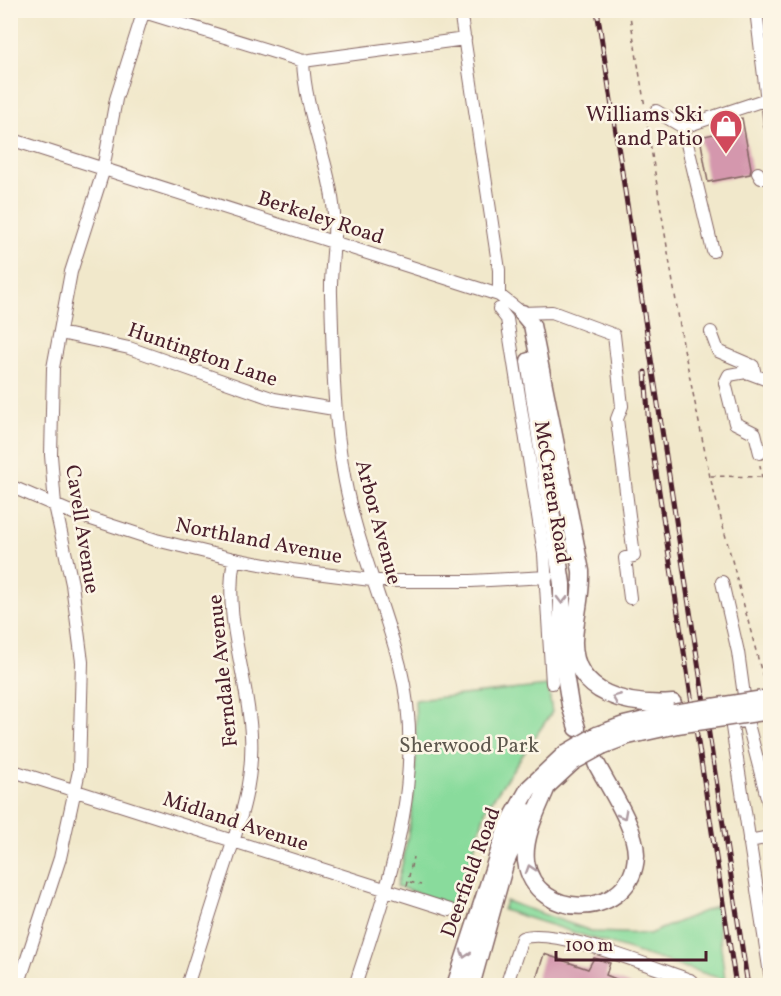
<svg xmlns="http://www.w3.org/2000/svg" width="781" height="996" font-family="Vollkorn,serif">
<style>
.green{fill:#89db9c;stroke:#6a7d64;stroke-width:1.5}
.building{fill:#d497ad}
.lines{fill:none;stroke-linecap:round;stroke-linejoin:round}
.minor-casing{stroke:#846563;stroke-width:14}
.major-casing{stroke:#846563;stroke-width:19}
.path{stroke:#846563;stroke-width:1.5;stroke-dasharray:4.5 4.5;stroke-linecap:butt}
.minor{stroke:#fff;stroke-width:12}
.major{stroke:#fff;stroke-width:16}
.rail-casing{stroke:#4a1f2b;stroke-width:5}
.rail{stroke:#fcf5e5;stroke-width:3;stroke-dasharray:9;stroke-linecap:butt}
.major-bridge-casing{stroke:#846563;stroke-width:19;stroke-linecap:butt}
.major-bridge{stroke:#fff;stroke-width:16}
.oneway{stroke:#ae9aa0}
.labels{text-anchor:middle;stroke-width:5;stroke-linejoin:round;paint-order:stroke}
.poi-label{font-size:21px;fill:#4a1f2b;stroke:#fcf5e5;text-anchor:end}
.street-label{font-size:21px;fill:#4a1f2b;stroke:#fcf5e5}
.park-label{font-size:21px;fill:#5d574d;stroke:#fcf5e5}
</style>
<rect width="100%" height="100%" fill="#fcf5e5"/>
<filter id="ink" filterUnits="userSpaceOnUse"><feTurbulence type="fractalNoise" baseFrequency=".0167" numOctaves="2"/><feDisplacementMap in="SourceGraphic" scale="12" xChannelSelector="R" yChannelSelector="G"/><feConvolveMatrix kernelMatrix="1 2 1 2 8 2 1 2 1" color-interpolation-filters="sRGB"/></filter>
<filter id="wash" filterUnits="userSpaceOnUse"><feTurbulence type="fractalNoise" baseFrequency=".008" numOctaves="4" result="noise"/><feDisplacementMap in="SourceGraphic" scale="24" xChannelSelector="R" yChannelSelector="G"/><feGaussianBlur stdDeviation="1.35" result="paint"/><feColorMatrix in="noise" values="0 0 0 0 0 0 0 0 0 0 0 0 0 0 0 0 0 1.4 0 .05"/><feComposite in="paint" operator="in"/></filter>
<g filter="url(#wash)">
<rect width="100%" height="100%" fill="#f1e8cb"/>
<path class="green" d="M548,686L552,712L486,809L456,907L397,886C414,819 418,768 415,700Z
M506,901L594,932L649,934L716,906L725,980L503,910Z"/>
<g id="blocks">
<path class="building" d="M742,118L751,168L750,174L708,182L700,137L732,130L731,120Z
M544,954L588,969L594,958L610,963L606,975L633,986H534Z"/>
</g>
</g>
<g filter="url(#ink)">
<use href="#blocks" fill-opacity="0" stroke="#846563" stroke-width="1.5"/>
<g class="lines">
<g class="minor-casing">
<path id="minor" d="M460,10L499,270V295
M756,10L770,126
M144,12L303,61L465,39
M303,61C305,114 330,162 334,214C336,242 330,268 331,295C333,354 333,412 343,470C354,538 383,600 400,666C428,778 389,881 355,986
M656,111L683,127
M10,139L499,295L522,313L552,312L614,335L622,406L617,419L634,556L625,558L630,598
M758,173L761,178H770
M713,251L683,127L770,98
M499,309L507,319L544,554L552,683
M711,332L718,351L753,366L755,375
M60,333L129,348L274,399L334,409
M760,453L755,433L735,423L725,383L729,375L746,372L770,381
M10,486L73,513L156,540L234,559L292,570L379,581H471L547,577
M722,582L738,652L746,710
M10,770L450,910
M770,809L747,720L734,723L732,727L770,974
M749,841L770,837
M18,986L60,858L79,771L82,662L72,584L55,505L51,455L53,368L71,272L102,175L116,99L144,10
M187,986C199,948 211,910 223,873C238,827 254,784 251,735C248,675 223,620 234,559
M506,986L522,938C554,926 653,968 690,980L697,986"/>
</g>
<g class="major-casing">
<path id="major" d="M522,313L532,325L581,571C582,597 575,617 574,640C572,696 631,706 673,703
M529,361L562,584V656L570,705L577,728
M597,735L624,725L674,713
M602,746L628,736L677,725
M549,782C540,805 523,835 526,861C535,924 634,919 636,855C636,827 609,788 596,763
M543,790L573,762
M455,986L507,827L529,788L566,753
M471,986L505,864L528,812"/>
</g>
<path class="path" d="M629,10L645,107
M646,118L683,344L710,477L765,685
M760,465L770,531
M711,476L762,477
M410,882L421,885
M407,886L413,857"/>
<use href="#minor" class="minor"/>
<use href="#major" class="major"/>
<g class="rail-casing">
<path id="rail" d="M597,10L748,986
M645,372L649,427L736,986"/>
</g>
<use href="#rail" class="rail"/>
<g class="major-bridge-casing">
<path id="major-bridge" d="M674,713L770,698
M677,725L770,711
M566,753L597,735
M573,762L602,746"/>
</g>
<use href="#major-bridge" class="major-bridge"/>
</g>
<defs><path id="oneway-chevron" d="M-2-3.5L2.5 0L-2 3.5" fill="none" stroke-width="1.6" stroke-linecap="round" stroke-linejoin="round" transform="scale(1.5)"/></defs>
<g class="oneway">
<use href="#oneway-chevron" transform="translate(562 600) rotate(91)"/>
<use href="#oneway-chevron" transform="translate(616 698) rotate(-158)"/>
<use href="#oneway-chevron" transform="translate(623 815) rotate(62)"/>
<use href="#oneway-chevron" transform="translate(530 869) rotate(-108)"/>
<use href="#oneway-chevron" transform="translate(465 954) rotate(107)"/>
</g>
</g>
<defs>
<g id="shop-pin" transform="scale(1.725)"><path d="M0 17L-7.5 6A9.5 9.5 0 1 1 7.5 6Z" fill="#d1495b" stroke="#fcf5e5"/><path d="M-5-2.5h2.3a2.7 3.5 0 0 1 5.4 0H5L5.5 6h-11ZM-1.5-2.5h3a1.5 2.3 0 0 0-3 0Z" fill="#fff"/></g>
</defs>
<g fill-rule="evenodd">
<use href="#shop-pin" x="726" y="126"/>
</g>
<g class="labels">
<g class="poi-label">
<text x="703" y="121">Williams Ski<tspan x="703" dy="24">and Patio</tspan></text>
</g>
<g class="street-label">
<text transform="translate(321 217) rotate(18)" y="7">Berkeley Road</text>
<text transform="translate(203 354) rotate(19)" y="7">Huntington Lane</text>
<text transform="translate(553 492) rotate(81)" y="7">McCraren Road</text>
<text transform="translate(379 522) rotate(75)" y="7">Arbor Avenue</text>
<text transform="translate(83 529) rotate(81)" y="7">Cavell Avenue</text>
<text transform="translate(259 540) rotate(11)" y="7">Northland Avenue</text>
<text transform="translate(222 671) rotate(-96)" y="7">Ferndale Avenue</text>
<text transform="translate(236 821) rotate(18)" y="7">Midland Avenue</text>
<text transform="translate(470 872) rotate(-70)" y="7">Deerfield Road</text>
</g>
<g class="park-label">
<text x="469" y="752">Sherwood Park</text>
</g>
</g>
<rect width="781" height="996" fill="none" stroke="#fcf5e5" stroke-width="36"/>
<path d="M556 951v9h150v-9" fill="none" stroke="#4a1f2b" stroke-width="3"/>
<text x="565" y="951" font-size="18" fill="#4a1f2b" stroke="#fcf5e5" stroke-width="4.5" paint-order="stroke">100 m</text>
</svg>
